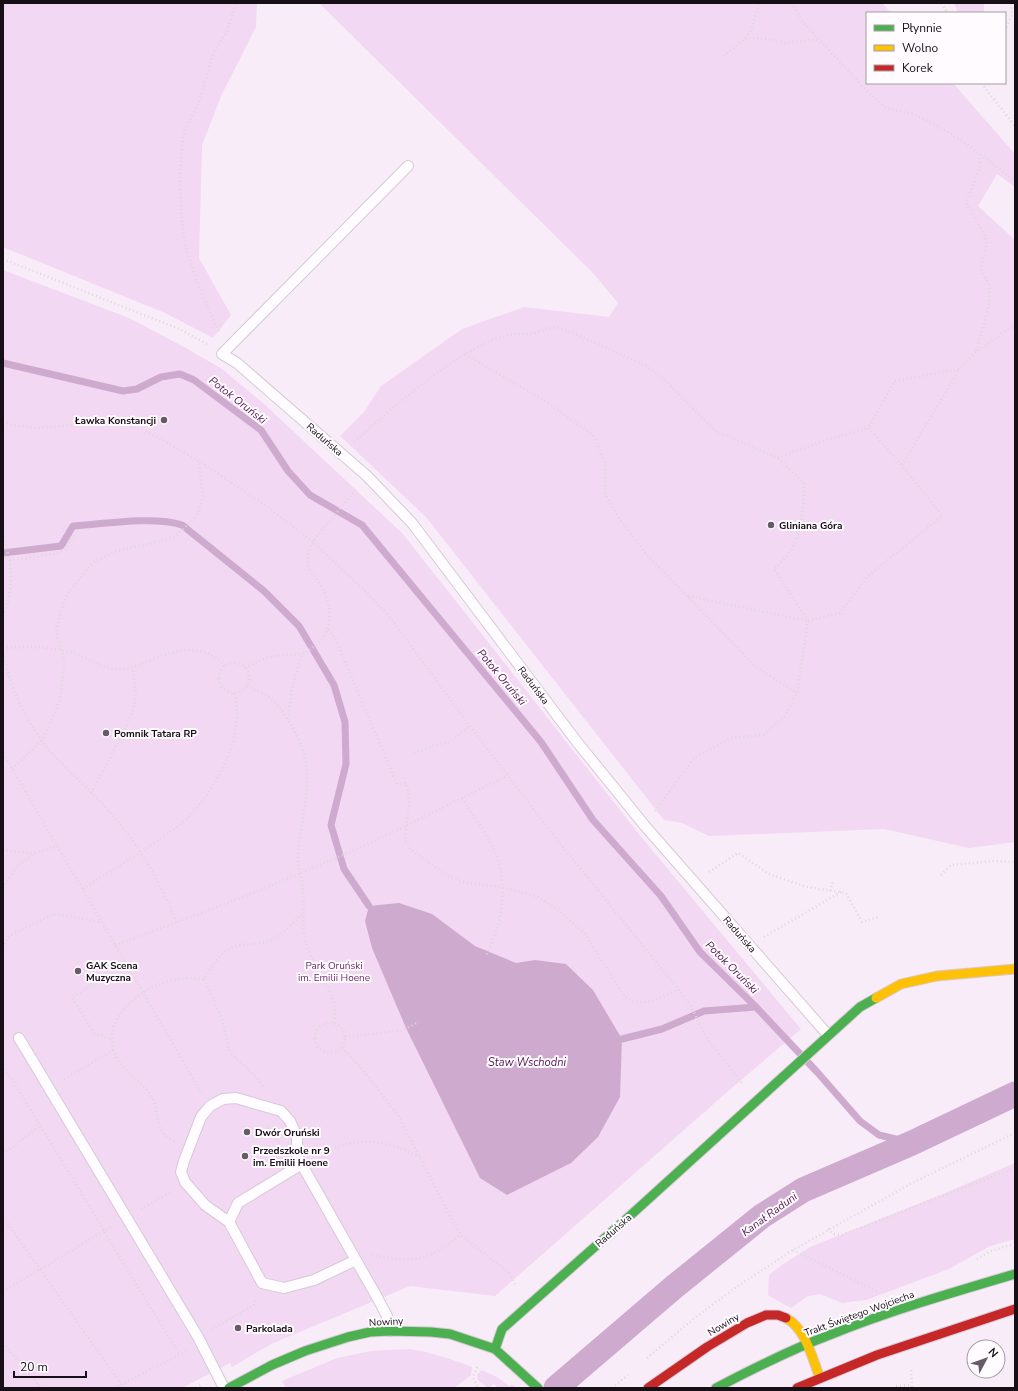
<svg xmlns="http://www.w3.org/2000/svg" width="1018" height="1391" font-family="'Nunito Sans',sans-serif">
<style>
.green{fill:#f2d8f2}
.water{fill:#ceaace}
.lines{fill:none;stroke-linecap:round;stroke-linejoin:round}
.stream{stroke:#ceaace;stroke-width:7}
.canal{stroke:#ceaace;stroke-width:25}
.lane-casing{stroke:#d4cad4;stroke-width:12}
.fast-casing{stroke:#d4cad4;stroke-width:11}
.slow-casing{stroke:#d4cad4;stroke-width:11}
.jam-casing{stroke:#d4cad4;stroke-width:11}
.path{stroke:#ddd8dd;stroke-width:2.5;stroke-dasharray:1 3;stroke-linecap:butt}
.lane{stroke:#fefcfe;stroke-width:10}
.fast{stroke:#4caf50;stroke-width:9}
.slow{stroke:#ffc107;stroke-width:9}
.jam{stroke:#c62828;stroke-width:9}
.poi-dot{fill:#655c65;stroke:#fffbff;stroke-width:1.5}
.labels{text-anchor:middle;stroke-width:4;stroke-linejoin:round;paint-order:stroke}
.poi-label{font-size:10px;font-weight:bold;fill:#160f16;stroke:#fffbff;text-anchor:start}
.street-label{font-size:10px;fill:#160f16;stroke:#fffbff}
.park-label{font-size:10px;fill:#682f6a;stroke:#fffbff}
.water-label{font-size:11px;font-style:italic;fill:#521a54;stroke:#fffbff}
</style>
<rect width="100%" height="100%" fill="#f8ecf8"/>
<path class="green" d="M3,3H257L256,27L222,94L202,145L199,258L231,315L213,338L165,313L3,247Z
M319,3H882L891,13H867V83H953L1015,154V187L997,174L978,206L1015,240V842L969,848L884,829L709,836L682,823L664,820L426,517L340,436L364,412L381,386L462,329L524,307L609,317L618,303L593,273Z
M954,3H984V13H958Z
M3,270L129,318L184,347L222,369L263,403L403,534L642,838L801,1029L734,1086L495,1296L410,1286L271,1344L232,1367L230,1363L182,1388H3Z
M1015,1163V1239L990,1246L949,1269L866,1300L842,1303L820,1294L808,1296L791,1308L780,1302L768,1295L769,1275L779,1267L810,1247L945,1193Z
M409,1349C431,1352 451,1359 472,1367L471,1375L454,1388H286L282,1381L337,1358L371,1351Z
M481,1370L497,1377L509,1386L513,1385L516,1388H497L494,1384L488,1388L478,1380L477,1376Z"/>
<path class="water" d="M399,903L432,914L475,946L516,963L535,960L566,964L593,990L622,1039L620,1097L598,1137L571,1163L507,1195L480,1178L406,1028L372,948L365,921L369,906Z"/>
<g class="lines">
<path class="stream" d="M3,363L123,391L137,389L161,377L180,374L194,380L261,430L288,471L310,495L362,525L541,742L593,820L661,896L700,952L756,1007L818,1073L860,1121L879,1135L912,1143
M3,553L61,546L73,526C104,524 154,516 182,525L264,591L299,626L334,685L345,722L346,764L331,825L344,869L369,906
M622,1039L662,1029L704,1011L756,1007"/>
<path class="canal" d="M556,1388L674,1287L762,1216L803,1190L912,1143L1015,1094"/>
<g class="lane-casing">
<path id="lane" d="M408,166L222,354L237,363L367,476L412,523L577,742L645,826L828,1035
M19,1038L198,1337L224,1388
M229,1222L238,1203L302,1164
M356,1260L314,1280L284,1288L262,1283L229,1222L205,1205L185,1182L181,1172L184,1161L201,1117L210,1106L223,1099L236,1098L281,1111L290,1121L297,1137V1156L378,1299L387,1316L390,1331"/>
</g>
<g class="fast-casing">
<path id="fast" d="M495,1349L502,1329L633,1213L860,1007L876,998
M229,1388L272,1365L305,1351L348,1337L370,1332L390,1331L431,1332L450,1334L495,1349L538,1388
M716,1388C754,1368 792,1349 832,1334C892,1310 954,1292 1015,1274"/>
</g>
<g class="slow-casing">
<path id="slow" d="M876,998L901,984L937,976L1015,969
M786,1318C806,1329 812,1358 820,1378"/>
</g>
<g class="jam-casing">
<path id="jam" d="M648,1388L707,1347L747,1323L766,1315H778L786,1318
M797,1388L877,1355L1015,1309"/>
</g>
<path class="path" d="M792,3L802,21L866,90L886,108L913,114L938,126L964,142L1015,181
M942,3L947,13
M1005,31L1012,15L1011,3
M745,39L760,38L774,40L785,43L809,40H820
M724,56L745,39L752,28L759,3
M982,83L985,88L1015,126
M3,259L179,329L209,345
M219,331L210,313L197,281L185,245L181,211L180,173L183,136L199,101L214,52L227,31L236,3
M976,351C982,330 992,307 989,285C988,280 983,276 982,271C979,261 988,252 986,238L966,203L980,167V155
M465,354L544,400L593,435L605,462V494L619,518L647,555L756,667L797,693
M3,423L34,428L89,424L126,425L143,430L161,439L199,461L266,506L312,541L363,589L388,615L470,726L546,826L678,989L692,1008L705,1036L742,1083
M354,442L395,406L431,377L465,354L492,340L512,334H533L545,329L556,327L573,333L647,366L668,383L714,430L778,458L825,440L868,428
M778,458L804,483C804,505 802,531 791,550C787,557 779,563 774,569L808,621
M902,465L959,370
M3,537C13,564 14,589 3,616
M10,561L57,553L64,550L76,533
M688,596L808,621
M328,630L335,638L397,784H406
M3,648C27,647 49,646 73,653C90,658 105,671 124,669C134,668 143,663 153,659C179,648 204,644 226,666
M3,653C11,691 29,729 56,758C77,779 100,799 119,823C144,853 162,887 177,923
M219 678a15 15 0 1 1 30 0a15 15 0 1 1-30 0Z
M245,668C255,663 264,657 276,656C285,654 298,656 306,652C310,649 317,645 320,641C334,626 331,604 322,587C314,574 304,569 309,552C312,540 320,533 327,524C337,513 346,501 356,489
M247,686C254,690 262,693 269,697C282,707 296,732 302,747C315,784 299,821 298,858C298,868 302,878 303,888C304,903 303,918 304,933C307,964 342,992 334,1023
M288,719L292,688L302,654
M3,753L201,1092
M414,753L433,746L449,742L470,726
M12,769L42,740L55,713L60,698L64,669V660L56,631L61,610L67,595L85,572L93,563L104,557L113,552L166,540L177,535L192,521L198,513L203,497L199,461
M404,778L408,790L409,802L405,840L411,850L450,877L463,882L482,885L503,887L538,897L557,909L585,934L625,997C629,999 633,1002 637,1002C651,1004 666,995 678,989
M91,793L110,758L132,713L136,698L133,668
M462,798C473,815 485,831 494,850C504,870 504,900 499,922C496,934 490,945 486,956
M655,811L694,758L732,738L764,735L785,716L797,693L808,621L840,613L867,577L942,516L902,465L868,428L895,381L959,369L976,352L1007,330L1015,327
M3,849L9,851L35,853L57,846
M709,872L738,853L769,874L807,887L846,893L862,922L878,917
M941,875L951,865L994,861L1015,862
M3,888L18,865L35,854
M83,889C104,875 126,862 147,848C164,836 181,826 195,810C209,794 220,776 228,756C236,736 240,714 234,693
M830,891L833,881
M764,937L841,892
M115,945C196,916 276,885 354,850C406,827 456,800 507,776
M3,948L9,936L54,914L101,922
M92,968L99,981L72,997L94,1033L112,1040
M204,979L221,1017L230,1052L259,1080L264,1088
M315 1038a15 15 0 1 1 30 0a15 15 0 1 1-30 0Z
M345,1037L403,1030L419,1022
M342,1048L360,1066L399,1117L450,1216L461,1235L509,1273L516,1286
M3,1065C63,1161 120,1259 180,1355
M64,1079L113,1050
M267,1126L279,1143
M174,1141C151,1130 161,1109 150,1094C139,1079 118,1068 113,1049C104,1013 148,983 179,979C187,978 196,978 204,979C213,964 223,947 242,945C249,944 259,944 267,942C281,936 292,924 303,913
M3,1154L41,1125
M316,1155C354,1137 382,1137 420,1157
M141,1209L171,1191
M3,1217L121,1384
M828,1229L833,1234L842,1235L1015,1168
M793,1250L878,1292
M372,1255C387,1257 405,1262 420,1258C435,1255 449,1244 461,1235
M977,1259L991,1251L1015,1244
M3,1291L113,1226
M212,1329L254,1305L256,1299
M3,1343L41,1388
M647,1358L697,1316L738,1286L793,1250L910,1184L1015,1133
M477,1367L473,1377L478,1388
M911,1370L912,1388
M896,1386L912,1385
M114,1388L187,1351
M196,1388L203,1384
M612,1388L628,1375"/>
<use href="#lane" class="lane"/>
<use href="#fast" class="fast"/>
<use href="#slow" class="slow"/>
<use href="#jam" class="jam"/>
</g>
<g class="poi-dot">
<circle cx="164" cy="420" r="4"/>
<circle cx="771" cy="525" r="4"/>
<circle cx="106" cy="733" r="4"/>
<circle cx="78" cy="971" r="4"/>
<circle cx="247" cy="1132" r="4"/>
<circle cx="245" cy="1156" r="4"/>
<circle cx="238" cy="1328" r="4"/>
</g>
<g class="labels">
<g class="poi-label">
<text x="156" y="424" text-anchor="end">Ławka Konstancji</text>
<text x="779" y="529">Gliniana Góra</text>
<text x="114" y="737">Pomnik Tatara RP</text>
<text x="86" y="969">GAK Scena<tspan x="86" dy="12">Muzyczna</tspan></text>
<text x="255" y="1136">Dwór Oruński</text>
<text x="253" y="1154">Przedszkole nr 9<tspan x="253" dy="12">im. Emilii Hoene</tspan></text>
<text x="246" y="1332">Parkolada</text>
</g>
<g class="street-label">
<text transform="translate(325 439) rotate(41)" y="4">Raduńska</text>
<text transform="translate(534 685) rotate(53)" y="4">Raduńska</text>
<text transform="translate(740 934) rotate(49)" y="4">Raduńska</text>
<text transform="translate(613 1230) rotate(-41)" y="4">Raduńska</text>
<text transform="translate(859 1313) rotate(-20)" y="4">Trakt Świętego Wojciecha</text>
<text transform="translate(386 1321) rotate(-3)" y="4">Nowiny</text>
<text transform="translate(723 1324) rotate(-31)" y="4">Nowiny</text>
</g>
<g class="park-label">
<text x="334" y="969">Park Oruński<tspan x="334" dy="12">im. Emilii Hoene</tspan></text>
</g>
<g class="water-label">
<text transform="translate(238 400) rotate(38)" y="4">Potok Oruński</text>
<text transform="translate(502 677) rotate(50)" y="4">Potok Oruński</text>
<text transform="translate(732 967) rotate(45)" y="4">Potok Oruński</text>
<text x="527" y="1066">Staw Wschodni</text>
<text transform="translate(769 1214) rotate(-36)" y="4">Kanał Raduni</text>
</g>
</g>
<rect width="1018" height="1391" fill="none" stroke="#160f16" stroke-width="8"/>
<rect x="866" y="12" width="140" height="72" fill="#fffbff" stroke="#a29da2"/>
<rect x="874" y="25" width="20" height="6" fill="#4caf50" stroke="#a29da2"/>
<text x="902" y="32" font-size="12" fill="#160f16">Płynnie</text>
<rect x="874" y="45" width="20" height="6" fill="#ffc107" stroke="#a29da2"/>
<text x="902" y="52" font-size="12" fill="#160f16">Wolno</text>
<rect x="874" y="65" width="20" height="6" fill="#c62828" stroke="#a29da2"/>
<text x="902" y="72" font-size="12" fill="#160f16">Korek</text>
<g transform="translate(986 1359) rotate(49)"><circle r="19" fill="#fffbff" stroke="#a29da2"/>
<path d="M0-3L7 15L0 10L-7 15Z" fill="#655c65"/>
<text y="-6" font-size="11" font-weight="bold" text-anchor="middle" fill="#160f16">N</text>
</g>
<path d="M14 1371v6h72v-6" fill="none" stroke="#160f16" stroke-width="2"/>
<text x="20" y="1371" font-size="12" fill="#160f16" stroke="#fffbff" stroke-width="3" paint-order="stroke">20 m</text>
</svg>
